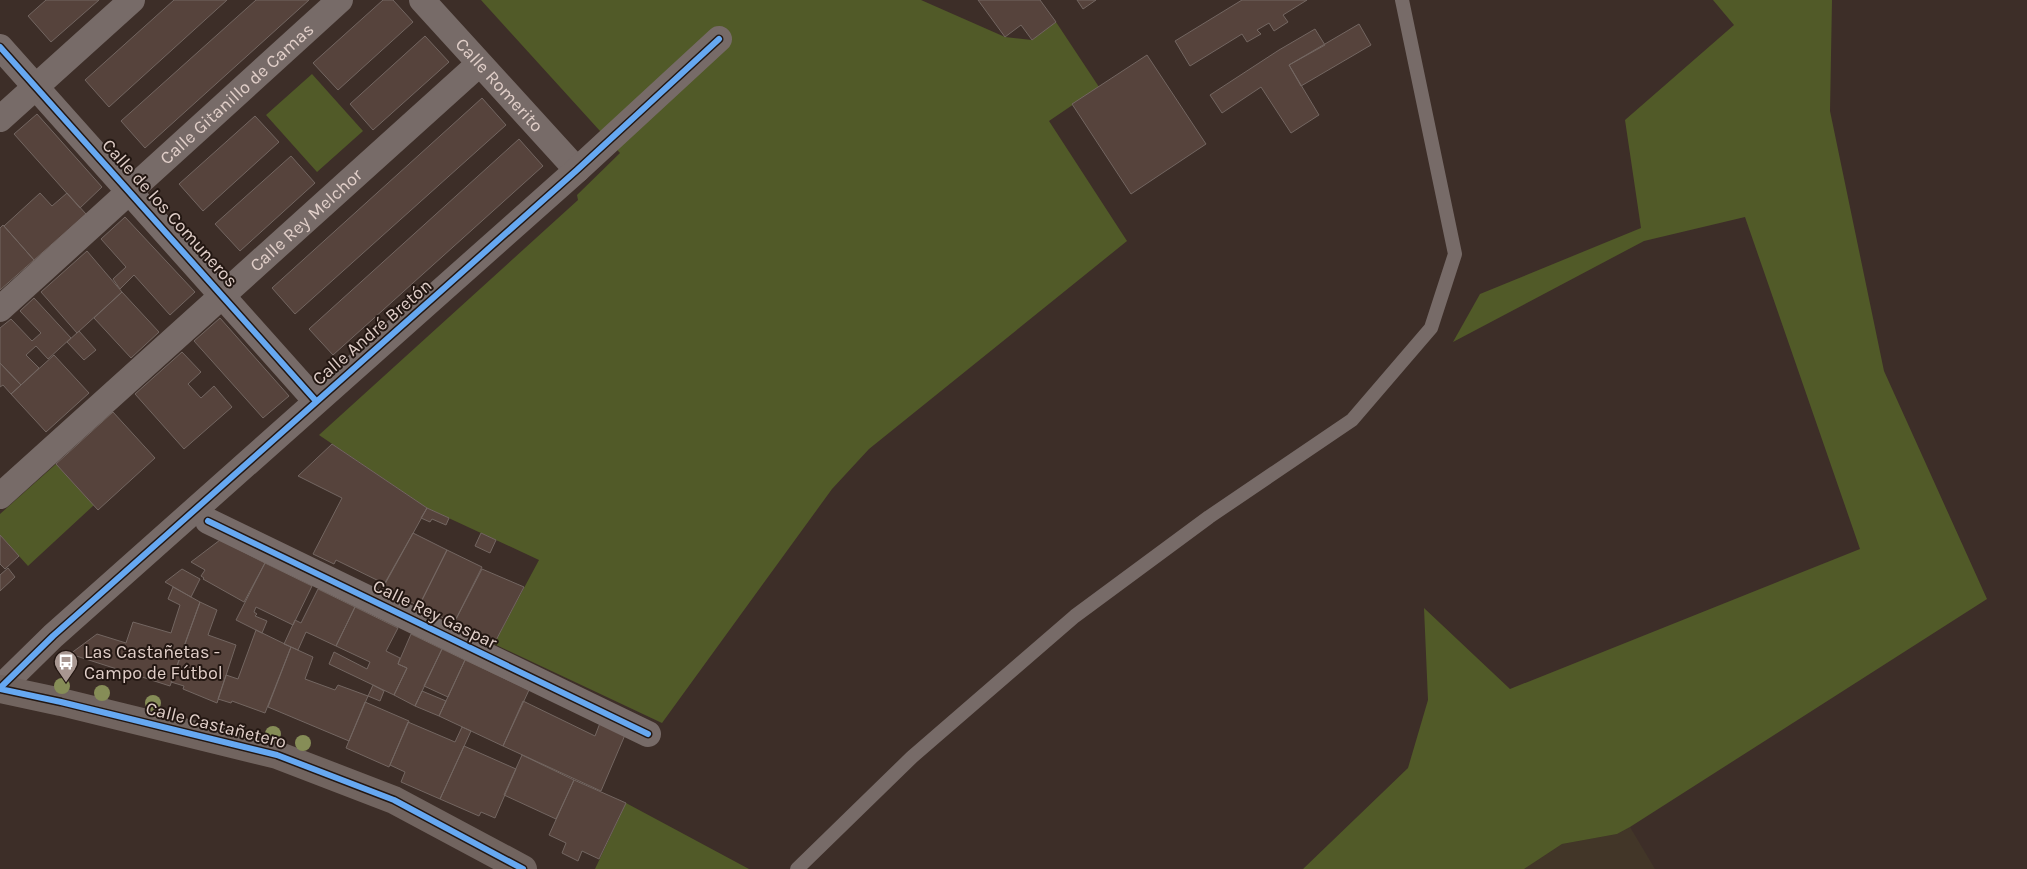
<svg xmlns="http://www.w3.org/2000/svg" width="2027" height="869" font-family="Karla,sans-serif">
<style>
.industrial{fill:#423628}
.green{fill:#515a28}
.building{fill:#56433c;stroke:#736661}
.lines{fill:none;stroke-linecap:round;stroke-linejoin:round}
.lane{stroke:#776b68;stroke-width:14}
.street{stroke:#776b68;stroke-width:26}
.secondary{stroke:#71645f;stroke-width:28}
.cycleway-casing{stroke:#231712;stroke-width:9}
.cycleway{stroke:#66a8f1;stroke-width:6}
.tree{fill:#868d57}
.labels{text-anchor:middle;stroke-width:4;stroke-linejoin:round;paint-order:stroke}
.street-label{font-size:18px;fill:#e1cfc9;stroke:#231712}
.poi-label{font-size:18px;fill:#e1cfc9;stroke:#231712;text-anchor:start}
</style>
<rect width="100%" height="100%" fill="#3d2e28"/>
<path class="industrial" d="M1630,827L1655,869H1524L1562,844L1617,834Z"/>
<path class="green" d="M481,0H921L1005,37L1032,40L1056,22L1099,87L1049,121L1127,241L869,449L832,489L662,723L494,644L539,560L427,508L319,435L578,200L577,195L620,153Z
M1713,0H1832L1830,111L1884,371L1987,599L1630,827L1617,834L1562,844L1524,869H1303L1408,768L1428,700L1424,608L1510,689L1860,549L1745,217L1644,241L1453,342L1480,294L1641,228L1625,120L1734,25Z
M312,74L363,131L317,172L266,115Z
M56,464L94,505L28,566L0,535V514Z
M626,803L749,869H595Z"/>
<path class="building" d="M46,0H99L51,42L28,16Z
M174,0H227L109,107L85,80Z
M256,0H309L145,148L121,121Z
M383,0H393L413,22L338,90L313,63Z
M978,0H1040L1056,22L1032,40L1021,25L1005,37Z
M1077,0H1096L1083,9Z
M1242,0H1307L1283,15L1288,22L1274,31L1269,23L1257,30L1261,34L1247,42L1242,34L1190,66L1175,41Z
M1359,24L1371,45L1301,86L1289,65Z
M1315,29L1325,45L1289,65L1319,115L1291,133L1261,87L1222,113L1210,95L1279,50Z
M425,36L449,62L373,130L350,104Z
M1147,55L1206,144L1131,194L1072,104Z
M482,98L506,125L295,314L272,288Z
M37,114L102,187L80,208L14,134Z
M255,116L279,142L203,211L179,184Z
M519,139L543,166L333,355L309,329Z
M291,156L315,183L240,251L215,224Z
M40,193L52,206L67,193L86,214L34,260L4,226Z
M125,217L195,292L170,315L134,275L120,289L113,279L126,267L101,239Z
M3,225L34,260L0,290V228Z
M87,251L122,292L77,333L41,292Z
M122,292L159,332L131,358L94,318Z
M34,298L71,338L48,359L36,346L26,355L39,368L21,385L0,363V328L11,319L32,341L41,333L20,311Z
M220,318L289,396L263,418L194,341Z
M79,331L96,350L84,360L67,342Z
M182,352L201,372L188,384L201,398L214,386L232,407L184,449L135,394Z
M54,355L89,393L46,432L11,394Z
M0,363L21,385L11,394L3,385L0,387Z
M113,412L155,458L98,510L56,464Z
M332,444L427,508L385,584L336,560L334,564L313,554L342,498L298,476Z
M427,508L449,518L446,525L432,519L430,522L421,518Z
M413,533L447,550L419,606L382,588Z
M481,533L496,540L490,553L475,546Z
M0,535L19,556L5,569L0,564Z
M220,540L265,563L244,602L203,579L204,578L201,576L205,570L191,562Z
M447,550L482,567L454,623L419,606Z
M265,563L312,586L293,625L256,607L254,612L257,614L255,616L267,621L262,633L236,620Z
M8,568L15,577L0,591V575Z
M182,569L200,579L191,597L165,582Z
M482,569L524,587L494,644L454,623Z
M173,587L200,602L170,686L70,654L97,634L126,643L133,622L171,633L180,605L168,599Z
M318,589L355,607L336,646L306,632L298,650L284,644L295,620L301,623Z
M200,602L217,610L208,635L236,645L217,703L183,689L184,686L171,682Z
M355,607L398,628L386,651L400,658L398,664L407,668L394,695L329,664L334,652L367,669L370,662L336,646Z
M256,630L291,647L265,713L232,701L231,703L218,699L226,675L238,679Z
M411,634L442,649L415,706L394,695L407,668L398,664Z
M291,647L313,657L305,679L335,690L338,685L368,696L349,741L268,707Z
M442,649L465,660L448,697L424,686Z
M465,660L529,690L503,746L439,716Z
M373,685L384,691L380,701L368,696Z
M422,691L446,701L439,716L415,706Z
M523,701L595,736L600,723L625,735L601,791L503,746Z
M365,702L409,721L389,767L346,748Z
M408,722L455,742L462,727L471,731L440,799L401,782L405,772L390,765Z
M464,746L516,769L495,818L481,812L479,816L440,799Z
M522,755L574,780L556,819L504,795Z
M574,780L626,803L599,859L582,851L578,861L562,853L566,843L549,835Z"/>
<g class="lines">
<path class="lane" d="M797,869L912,757L1075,616L1209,517L1352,420L1431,328L1455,254L1402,0"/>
<g class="street">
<path id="s1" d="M422,0L577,170"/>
<path d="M0,47L316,401"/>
<path d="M0,119L132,0"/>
<path id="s2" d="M0,309L340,0"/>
<path id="s3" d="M0,496L479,64"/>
<path d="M208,521L648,734"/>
<path d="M0,688L53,636L577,170L719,39"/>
</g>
<path class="secondary" d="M0,689L61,702L277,755L394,800L523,869"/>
<g class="cycleway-casing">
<path id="cycleway" d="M0,47L316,401
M208,521L648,734
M0,688L53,636L577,170L719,39
M0,689L61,702L277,755L394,800L523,869"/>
</g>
<use href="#cycleway" class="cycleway"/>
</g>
<g class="tree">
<circle cx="62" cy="686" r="8"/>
<circle cx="102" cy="693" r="8"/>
<circle cx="153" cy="703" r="8"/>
<circle cx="273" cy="734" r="8"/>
<circle cx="303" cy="743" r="8"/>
</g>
<defs>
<g id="bus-pin" transform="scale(1.25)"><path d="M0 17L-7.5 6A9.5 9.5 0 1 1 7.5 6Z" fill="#a89791" stroke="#231712"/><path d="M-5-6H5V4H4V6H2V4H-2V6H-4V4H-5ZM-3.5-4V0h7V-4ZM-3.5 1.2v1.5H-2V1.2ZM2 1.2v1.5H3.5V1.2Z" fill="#fff"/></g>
</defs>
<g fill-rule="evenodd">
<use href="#bus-pin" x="66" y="662"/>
</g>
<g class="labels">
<g class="street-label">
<text dy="6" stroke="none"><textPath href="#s1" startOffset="115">Calle Romerito</textPath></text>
<text dy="6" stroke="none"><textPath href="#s2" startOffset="320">Calle Gitanillo de Camas</textPath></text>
<text transform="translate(170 213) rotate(48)" y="6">Calle de los Comuneros</text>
<text dy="6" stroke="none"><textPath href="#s3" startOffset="412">Calle Rey Melchor</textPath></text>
<text transform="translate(372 332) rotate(-41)" y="6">Calle André Bretón</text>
<text transform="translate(435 614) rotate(26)" y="6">Calle Rey Gaspar</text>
<text transform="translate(216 725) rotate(14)" y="6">Calle Castañetero</text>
</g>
<g class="poi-label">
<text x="84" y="658">Las Castañetas -<tspan x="84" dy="21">Campo de Fútbol</tspan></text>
</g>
</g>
</svg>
